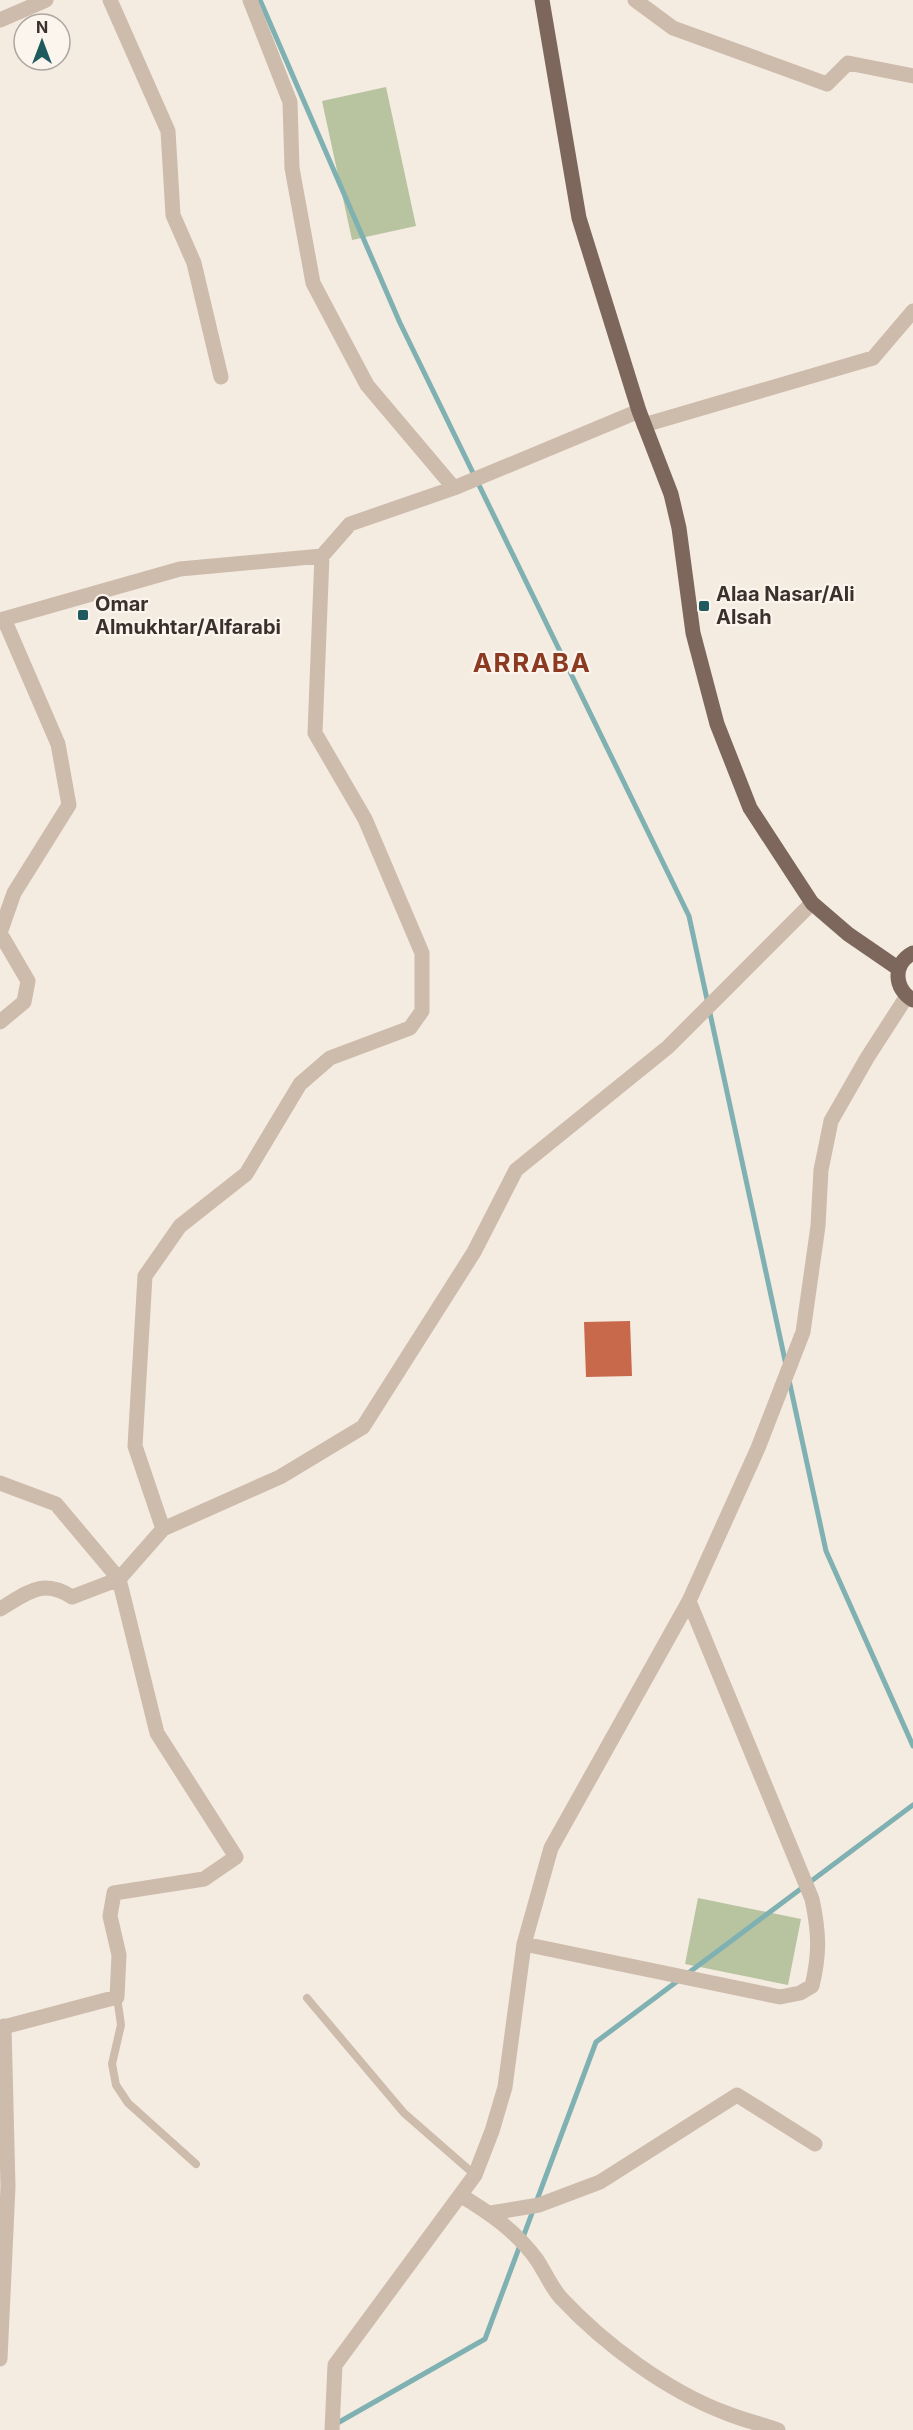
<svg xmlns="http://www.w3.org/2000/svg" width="913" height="2430" font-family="Inter,sans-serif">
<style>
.green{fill:#b8c4a0}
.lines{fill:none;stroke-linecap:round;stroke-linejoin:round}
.stream{stroke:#7fb0b2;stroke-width:5}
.building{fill:#c8694b}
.service{stroke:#cdbbac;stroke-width:8}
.minor{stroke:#cdbbac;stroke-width:15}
.primary{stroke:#7d675c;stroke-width:15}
.poi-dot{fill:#1f5a5e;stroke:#fbf5ee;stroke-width:2}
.labels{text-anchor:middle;stroke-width:4.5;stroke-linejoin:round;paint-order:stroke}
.poi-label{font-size:20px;font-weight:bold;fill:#3b302b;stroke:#fbf5ee;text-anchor:start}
.district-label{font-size:26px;font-weight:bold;letter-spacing:1.5px;fill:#8c3b22;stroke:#fbf5ee}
</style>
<rect width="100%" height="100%" fill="#f4ebe1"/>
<path class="green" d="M386,87L416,226L352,240L322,101Z
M698,1898L801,1919L788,1985L685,1964Z"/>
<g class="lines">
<path class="stream" d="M260,0L400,323L689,916L786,1365
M789,1380L826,1551L913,1746
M334,2425L485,2339L596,2042L913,1805"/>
</g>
<path class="building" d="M630,1321L632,1376L586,1377L584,1322Z"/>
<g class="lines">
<path class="service" d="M117,1997L121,2025L112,2064L116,2085L128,2103L196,2164
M307,1998L404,2113L475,2175"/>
<path class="minor" d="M110,0L168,131L173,215L194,263L221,377
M250,0L290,102L292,168L313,283L367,385L454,488
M635,0L673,28L827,84L848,63L913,76
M0,20L46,0
M644,425L873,358L913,311
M0,620L180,569L322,556L350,524L454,488L639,411
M0,1022L24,1002L28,981L0,933L14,893L69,805L58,744L4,619
M0,1483L56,1504L119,1579L157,1733L236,1857L204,1879L114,1893L110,1916L119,1955L117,1997L0,2028
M163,1529L135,1446L145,1276L180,1226L246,1174L300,1084L330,1058L410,1028L422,1011V953L365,819L315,733L322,556
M0,1609C26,1594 42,1577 72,1597L119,1579L163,1529L280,1477L363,1427L474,1252L516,1170L668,1047L812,903
M524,1944L780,1997L800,1993L812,1986C820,1953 819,1932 812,1899L689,1601
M460,2195C490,2213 516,2231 537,2260C545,2272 551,2287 561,2298C604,2344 667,2391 726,2413C743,2420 761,2424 778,2430
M491,2213L539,2205L600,2182L737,2095L815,2144
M0,2359L8,2187L4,2026
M332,2430L335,2365L475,2175L492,2131L505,2087L524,1944L551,1848L689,1601L758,1448L803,1332L818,1226L821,1170L831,1121L867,1058L907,996"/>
<path class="primary" d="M542,0L579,218L639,411L671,494L679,528L693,633L717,724L750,808L812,903L848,934L899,969
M913,953C892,964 894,989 913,1000"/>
</g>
<g class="poi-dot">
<rect x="698" y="600" width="12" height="12" rx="3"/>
<rect x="77" y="609" width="12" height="12" rx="3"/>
</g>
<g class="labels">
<g class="poi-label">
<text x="716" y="601">Alaa Nasar/Ali<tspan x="716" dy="23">Alsah</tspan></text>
<text x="95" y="611">Omar<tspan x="95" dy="23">Almukhtar/Alfarabi</tspan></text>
</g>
<g class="district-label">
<text x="532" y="672">ARRABA</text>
</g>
</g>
<g transform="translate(42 42)"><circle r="28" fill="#fbf5ee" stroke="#aea6a0" stroke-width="1.5"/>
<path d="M0-4.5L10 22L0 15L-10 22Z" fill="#1f5a5e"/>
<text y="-9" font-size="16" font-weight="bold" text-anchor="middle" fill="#3b302b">N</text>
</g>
</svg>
